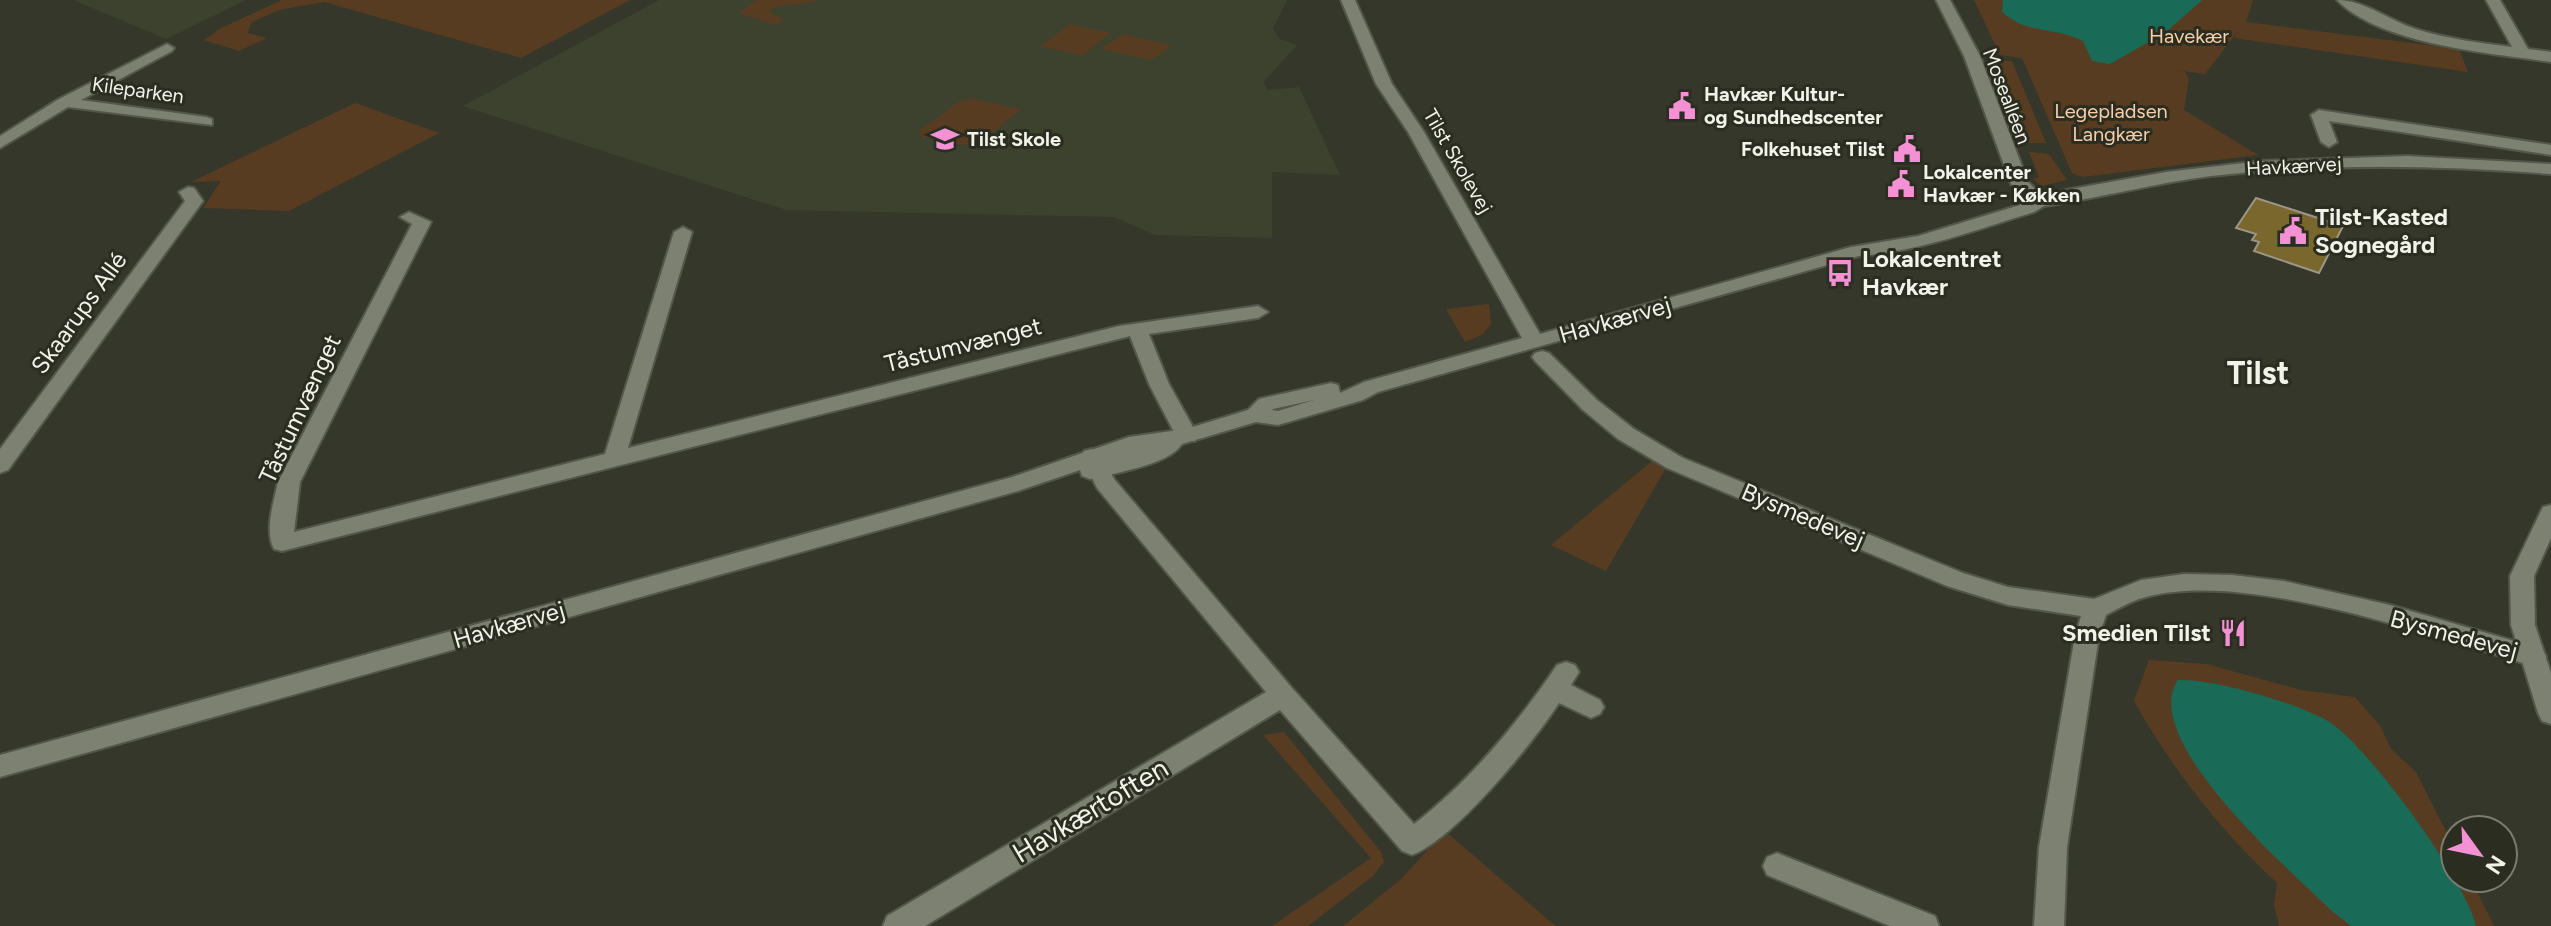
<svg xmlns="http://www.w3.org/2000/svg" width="2551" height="926" font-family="Figtree,sans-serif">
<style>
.built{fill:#3d422e}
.green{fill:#583c21}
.water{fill:#1a6a58}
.building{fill:#7a672d;stroke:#9b9686;stroke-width:2}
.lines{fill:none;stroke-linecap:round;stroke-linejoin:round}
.minor-casing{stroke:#53564a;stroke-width:4}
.tertiary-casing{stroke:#53564a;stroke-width:4}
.minor{fill:#7d8172;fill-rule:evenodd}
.tertiary{fill:#7d8172;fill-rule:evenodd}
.labels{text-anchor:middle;stroke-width:6;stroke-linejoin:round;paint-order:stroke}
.far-park-label{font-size:20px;fill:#f6ceaa;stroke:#2a2d20}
.far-street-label{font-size:20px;fill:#f1f3ea;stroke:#2a2d20}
.far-poi-label{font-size:20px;font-weight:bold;fill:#f1f3ea;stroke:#2a2d20;text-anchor:start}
.poi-label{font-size:24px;font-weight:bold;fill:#f1f3ea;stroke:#2a2d20;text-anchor:start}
.street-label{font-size:24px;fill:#f1f3ea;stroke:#2a2d20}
.near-street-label{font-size:28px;fill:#f1f3ea;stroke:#2a2d20}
.district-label{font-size:32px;font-weight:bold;fill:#f1f3ea;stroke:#2a2d20}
</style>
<rect width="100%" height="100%" fill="#34372a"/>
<path class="built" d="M73,0H246L166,39Z
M659,0H1287L1273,29L1280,39L1297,45L1264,82L1267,90L1299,87L1340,175L1272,172V238L1155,235L1114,217L786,210L463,106Z"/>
<path class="green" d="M282,0H630L521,58L324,2L279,10L252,22L247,33L267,38L239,51L204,40L221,28Z
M756,0H817C801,8 780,0 769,12L784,19L776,25L739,13Z
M1974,0H2253L2246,22L2459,49L2468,72L2234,38L2239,30L2205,74L2174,70L2185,72L2189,79L2184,110L2258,155L2083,177L2072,173L2022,58L2000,55Z
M1070,24L1110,33L1082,56L1041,46Z
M1124,34L1169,45L1170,47L1151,60L1105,50L1103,47Z
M1991,59L2012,61L2046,143H2027L2022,139Z
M972,99L1021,109C974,146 981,153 921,136L919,131L958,102Z
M355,103L439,133L289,211L203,208L221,181L191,182Z
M2029,152L2049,154L2067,180L2042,186L2033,179L2039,177Z
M1489,304L1491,324L1482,335L1465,342L1446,309Z
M1653,460L1666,468L1606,571L1551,545Z
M2149,660L2207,664L2301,690L2355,697L2381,727L2391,749L2416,772L2455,849V878H2470L2494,926H2279L2274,905L2277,883C2222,833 2170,766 2134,701Z
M1284,732L1381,852L1384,862L1373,876L1308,926H1272L1371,858L1263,735Z
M1445,831L1553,924L1557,926H1343L1400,880Z"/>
<path class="water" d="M2003,0H2202L2166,32L2110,64L2092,61L2083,41C2052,25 2032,37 2002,12Z
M2178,680C2215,679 2293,702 2326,720C2365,741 2467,882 2476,926H2351L2332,911C2292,872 2137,739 2178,680Z"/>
<path class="building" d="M2256,198L2343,226L2319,273L2254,251L2259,242L2252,240L2256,234L2236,228Z"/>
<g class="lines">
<g class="minor-casing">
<path id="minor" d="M1936,0H1950L1980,56L2028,182L2048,201L2045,205H2033L2011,184L1964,56Z
M2337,0C2365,0 2391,22 2419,30C2449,39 2481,43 2512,47L2486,0H2500L2528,49L2551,52V62C2491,53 2381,45 2337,0Z
M167,44L174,48L172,51L81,100L206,117L212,119V125L68,107L0,148V136L59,99Z
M2319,110L2551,145V155L2329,121L2337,142L2329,147L2321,142L2311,115Z
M188,187L194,188L203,201L8,470L0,473V449L185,201L179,192Z
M409,212L431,222L300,482L294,532L605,454L674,232L683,227L692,232L628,448L1119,326L1258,306L1268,312L1258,318L1149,334L1169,384L1198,436L1195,441H1179L1176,436L1149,384L1130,336L282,551L274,549C264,531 274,501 278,482L412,224L400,217Z
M1542,351L1549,353L1597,400L1634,429L1683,458L1963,573L2008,587L2094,599L2141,580L2184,574L2232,575L2284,581L2390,605L2542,649L2546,656L2542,663L2533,666C2433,637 2238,566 2139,599C2128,603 2117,609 2106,615L2099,636L2067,847L2064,926H2034L2039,847L2075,636L2081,616L2008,605L1947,586L1667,468L1618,439L1583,410L1535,361L1532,357L1535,353Z
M1092,449L1100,451L1114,479L1292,688L1414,824C1471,780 1517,724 1557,665L1566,662L1575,665L1579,672L1571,685L1600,700L1604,707L1600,714L1591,718L1559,703C1533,743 1455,839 1412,855L1402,851L1280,710L925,926H883L887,916L1266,692L1097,488L1081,456L1084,451Z
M1777,853L1935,916L1939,926H1890L1767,875L1763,866L1767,857Z"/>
</g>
<g class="tertiary-casing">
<path id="tertiary" d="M1341,0H1355L1392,84L1424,132L1540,334L1851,247L1918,236L2020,205L2021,198L2166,172L2261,161L2407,156L2551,164V174C2438,165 2324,163 2211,176C2155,183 2100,198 2044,206L2034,212C1976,230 1920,251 1859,256L1378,392L1363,400L1278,425L1256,422L1182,444C1169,465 1114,473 1090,479L1082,476L1080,470L1018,491L0,777V755L1012,477L1129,437L1186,429L1248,410L1259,399L1331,383L1338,385L1340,393L1364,382L1522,338L1408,132L1376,84ZM1314,400L1278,411L1272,410L1273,409Z
M2551,505V538L2534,576L2535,625L2551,673V724L2542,721L2538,713L2511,625L2510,576L2540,513L2543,507Z"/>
</g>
<use href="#minor" class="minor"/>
<use href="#tertiary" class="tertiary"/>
</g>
<defs>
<g id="civic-bare" transform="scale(2.16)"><path d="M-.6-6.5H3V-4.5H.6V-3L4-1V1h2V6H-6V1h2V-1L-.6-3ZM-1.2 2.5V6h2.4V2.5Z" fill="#f491d4" stroke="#2a2d20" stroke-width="2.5" paint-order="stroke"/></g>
<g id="school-bare" transform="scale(2.16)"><path d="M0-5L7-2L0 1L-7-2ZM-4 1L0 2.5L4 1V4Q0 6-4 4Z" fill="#f491d4" stroke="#2a2d20" stroke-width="2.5" paint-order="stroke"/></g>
<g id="bus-bare" transform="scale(2.16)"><path d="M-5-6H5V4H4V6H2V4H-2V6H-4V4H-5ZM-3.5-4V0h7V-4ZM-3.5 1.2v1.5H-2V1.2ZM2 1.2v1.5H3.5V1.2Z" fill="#f491d4" stroke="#2a2d20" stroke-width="2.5" paint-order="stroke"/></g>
<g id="restaurant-bare" transform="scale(2.16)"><path d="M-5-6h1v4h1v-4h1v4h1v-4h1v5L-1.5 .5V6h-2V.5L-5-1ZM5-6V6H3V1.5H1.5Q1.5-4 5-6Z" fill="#f491d4" stroke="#2a2d20" stroke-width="2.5" paint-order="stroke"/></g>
</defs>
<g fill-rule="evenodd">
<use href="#civic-bare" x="1682" y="106"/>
<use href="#school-bare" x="945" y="139"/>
<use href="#civic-bare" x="1907" y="149"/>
<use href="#civic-bare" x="1901" y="184"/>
<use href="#civic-bare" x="2293" y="231"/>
<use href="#bus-bare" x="1840" y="273"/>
<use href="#restaurant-bare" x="2233" y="633"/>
</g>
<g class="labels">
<g class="far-park-label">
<text x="2189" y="43">Havekær</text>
<text x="2111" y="118">Legepladsen<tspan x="2111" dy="23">Langkær</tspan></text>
</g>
<g class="far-street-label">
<text transform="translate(138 90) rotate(8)" y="7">Kileparken</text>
<text transform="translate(2007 96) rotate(69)" y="7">Mosealléen</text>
<text transform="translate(1458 161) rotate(60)" y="7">Tilst Skolevej</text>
<text transform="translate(2294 166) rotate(-3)" y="7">Havkærvej</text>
</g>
<g class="far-poi-label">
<text x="1704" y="101">Havkær Kultur-<tspan x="1704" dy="23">og Sundhedscenter</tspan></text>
<text x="967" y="146">Tilst Skole</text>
<text x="1885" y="156" text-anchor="end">Folkehuset Tilst</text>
<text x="1923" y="179">Lokalcenter<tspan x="1923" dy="23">Havkær - Køkken</tspan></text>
</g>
<g class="poi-label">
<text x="2315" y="225">Tilst-Kasted<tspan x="2315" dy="28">Sognegård</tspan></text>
<text x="1862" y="267">Lokalcentret<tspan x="1862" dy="28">Havkær</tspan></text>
<text x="2211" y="641" text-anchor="end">Smedien Tilst</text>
</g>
<g class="street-label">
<text transform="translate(79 313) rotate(-54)" y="8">Skaarups Allé</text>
<text transform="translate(1615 320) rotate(-16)" y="8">Havkærvej</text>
<text transform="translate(963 345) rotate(-14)" y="8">Tåstumvænget</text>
<text transform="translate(300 409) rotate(-65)" y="8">Tåstumvænget</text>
<text transform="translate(1803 516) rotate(23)" y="8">Bysmedevej</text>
<text transform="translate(509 625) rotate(-16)" y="8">Havkærvej</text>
<text transform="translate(2454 635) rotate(15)" y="8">Bysmedevej</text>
</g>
<g class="near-street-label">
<text transform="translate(1090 810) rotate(-31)" y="10">Havkærtoften</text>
</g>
<g class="district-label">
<text x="2258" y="384">Tilst</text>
</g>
</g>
<g transform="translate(2479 854) rotate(123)"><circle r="38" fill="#2a2d20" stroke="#7a7c71" stroke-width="2"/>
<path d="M0-6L14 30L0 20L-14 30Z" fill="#f491d4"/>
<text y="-12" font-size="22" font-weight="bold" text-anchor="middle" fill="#f1f3ea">N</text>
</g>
</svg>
